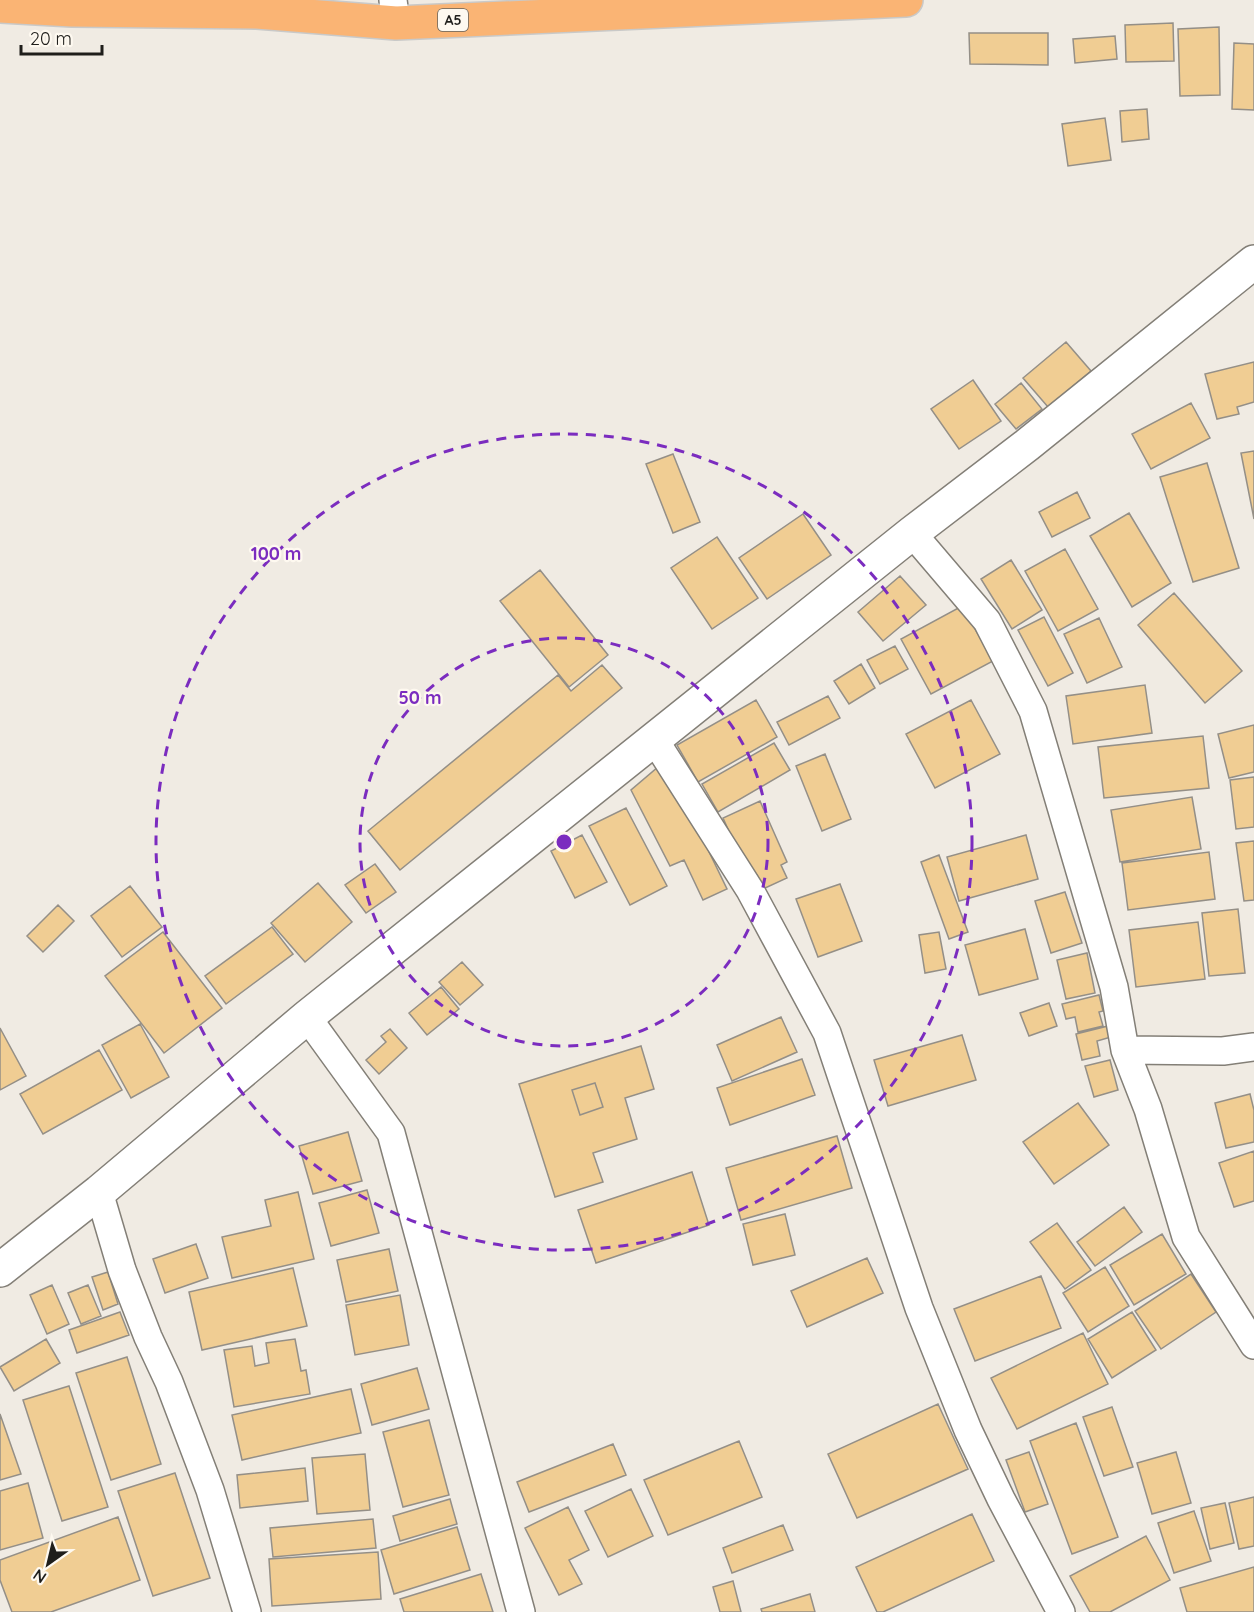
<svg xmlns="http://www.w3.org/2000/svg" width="1254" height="1612" font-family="Quicksand,sans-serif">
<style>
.building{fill:#f0cd93;stroke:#948f87;stroke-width:1.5;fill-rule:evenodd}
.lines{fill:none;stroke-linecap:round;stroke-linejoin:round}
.minor-casing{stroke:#837f77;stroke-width:30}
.tertiary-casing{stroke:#837f77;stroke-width:36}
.trunk-casing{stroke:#c9c9c8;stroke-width:36}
.minor{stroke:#fff;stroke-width:27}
.tertiary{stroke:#fff;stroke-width:33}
.trunk{stroke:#fab474;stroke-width:33}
.ring{fill:none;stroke:#7b2cbf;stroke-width:3;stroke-dasharray:10 8}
.labels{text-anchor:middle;stroke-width:4.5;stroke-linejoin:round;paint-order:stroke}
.shield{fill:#fef9f0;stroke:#62605b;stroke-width:1.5}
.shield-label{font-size:14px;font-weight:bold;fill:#1f1e1b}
.centre{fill:#7b2cbf;stroke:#fef9f0;stroke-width:3}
.ring-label{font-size:18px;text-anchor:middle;font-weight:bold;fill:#7b2cbf;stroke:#fef9f0;stroke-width:4.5;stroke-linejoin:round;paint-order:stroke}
</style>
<rect width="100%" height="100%" fill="#f0ebe3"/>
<path class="building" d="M1173,23L1174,61L1126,62L1125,25Z
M1219,27L1220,95L1180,96L1178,29Z
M969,33H1048V65L970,64Z
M1115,36L1117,59L1075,63L1073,39Z
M1234,43L1254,44V110L1232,109Z
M1147,109L1149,139L1122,142L1120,111Z
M1105,118L1111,160L1068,166L1062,124Z
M1066,342L1091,371L1048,407L1023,378Z
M1254,362V402L1237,407L1239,414L1217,419L1205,374Z
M973,380L1001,421L959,449L931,409Z
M1021,383L1042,409L1016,429L995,404Z
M1191,403L1210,438L1151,469L1132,434Z
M1254,451V519L1241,453Z
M673,454L700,522L673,533L646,464Z
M1207,463L1239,568L1193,582L1160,477Z
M1077,492L1090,518L1052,537L1039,512Z
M1129,513L1171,583L1132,607L1090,536Z
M803,514L831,555L767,599L739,558Z
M717,537L758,598L712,629L671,568Z
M1065,549L1098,609L1058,631L1025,571Z
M1011,560L1042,610L1012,629L981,579Z
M540,570L608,655L569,687L500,601Z
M900,576L926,605L883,641L858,612Z
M1174,593L1242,671L1205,703L1138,625Z
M962,606L993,661L931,694L901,639Z
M1044,617L1073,673L1048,686L1018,630Z
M1099,618L1122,667L1087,683L1064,634Z
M895,646L908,669L880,684L867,660Z
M861,664L875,688L849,704L834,681Z
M602,665L622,688L400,870L368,831L558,675L571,691Z
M1145,685L1152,733L1073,744L1066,696Z
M828,696L840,718L789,745L777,722Z
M756,700L777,737L698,782L677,745Z
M971,700L1000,754L935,788L906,734Z
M1254,725V772L1229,778L1218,734Z
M1203,736L1209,788L1104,798L1098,747Z
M774,743L790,770L718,812L702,784Z
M825,754L851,819L822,831L796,766Z
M665,761L727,889L703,900L684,860L670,866L631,790Z
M1254,777V827L1236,829L1230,780Z
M1192,797L1201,849L1120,862L1111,810Z
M760,801L787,862L781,865L787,878L763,889L757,875L750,878L723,818Z
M626,808L667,886L630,905L589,826Z
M582,835L607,882L575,898L551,851Z
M1026,835L1038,879L959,901L947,857Z
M1254,841V900L1244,901L1236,843Z
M1209,852L1215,899L1128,910L1122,863Z
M939,855L968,932L949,939L921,862Z
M375,864L396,892L366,913L345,885Z
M318,883L352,922L305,962L271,923Z
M840,884L862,941L818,957L796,899Z
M130,886L162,927L122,957L91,916Z
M1065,892L1082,943L1051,953L1035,901Z
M58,905L74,921L43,952L27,936Z
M1238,909L1245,973L1209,976L1202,913Z
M1198,922L1205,979L1136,987L1129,930Z
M272,927L293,954L226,1004L205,976Z
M1025,929L1038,979L979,995L965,945Z
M163,932L222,1008L164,1053L105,976Z
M939,932L946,969L925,973L919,935Z
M1087,953L1095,993L1066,999L1057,960Z
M462,962L483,985L460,1005L439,982Z
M441,987L459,1009L427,1035L409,1013Z
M1099,995L1103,1011L1099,1012L1103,1026L1078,1032L1075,1017L1066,1019L1062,1004Z
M1049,1003L1057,1026L1029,1036L1020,1013Z
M781,1017L797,1052L732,1081L717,1045Z
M140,1024L169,1077L131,1098L102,1045Z
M1108,1026L1111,1037L1097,1041L1100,1056L1082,1060L1076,1034Z
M0,1028L26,1076L0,1090Z
M390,1029L407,1048L379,1074L366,1060L386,1042L381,1036Z
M962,1035L976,1080L888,1106L874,1060Z
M641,1046L654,1089L625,1098L637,1139L593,1153L603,1182L555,1197L519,1084ZM595,1083L603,1107L580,1115L572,1090Z
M99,1050L122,1090L43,1134L20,1094Z
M802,1059L815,1095L730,1125L717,1088Z
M1110,1060L1118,1090L1094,1097L1085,1066Z
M595,1083L603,1107L580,1115L572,1090Z
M1250,1094L1254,1110V1142L1226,1148L1215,1103Z
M1078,1103L1109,1145L1054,1184L1023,1142Z
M348,1132L362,1181L313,1194L299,1146Z
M837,1136L852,1188L741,1220L726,1168Z
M1254,1151V1201L1234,1207L1219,1163Z
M692,1172L709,1225L596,1263L578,1210Z
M367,1190L379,1233L331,1246L319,1203Z
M298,1192L314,1259L232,1278L222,1237L271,1226L265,1200Z
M1124,1207L1142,1232L1095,1266L1077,1242Z
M785,1214L795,1255L753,1265L743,1224Z
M1057,1223L1091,1270L1065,1289L1030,1242Z
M1162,1234L1186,1274L1134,1305L1110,1265Z
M196,1244L208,1278L165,1293L153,1259Z
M389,1249L398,1291L346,1302L337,1260Z
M867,1258L883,1293L807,1327L791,1291Z
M1105,1267L1129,1306L1088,1332L1063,1293Z
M293,1268L307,1326L202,1350L189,1292Z
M108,1272L118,1304L103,1310L92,1277Z
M1191,1274L1216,1312L1161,1349L1135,1311Z
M1041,1276L1061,1328L975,1361L954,1309Z
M52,1285L69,1324L47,1334L30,1295Z
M88,1285L101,1316L81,1324L68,1293Z
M400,1295L409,1345L355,1355L346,1305Z
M120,1312L129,1335L77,1353L69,1330Z
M1132,1312L1156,1350L1112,1378L1088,1339Z
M1083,1333L1108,1384L1017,1429L991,1378Z
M46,1339L60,1363L14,1391L0,1367Z
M295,1339L301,1371L306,1370L310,1394L234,1407L224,1350L252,1346L255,1366L269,1363L266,1343Z
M127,1357L161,1464L111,1480L76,1373Z
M417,1368L429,1409L372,1425L361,1384Z
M69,1386L108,1507L62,1521L23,1400Z
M351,1389L361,1433L242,1460L232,1415Z
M938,1404L968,1469L857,1518L828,1454Z
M1112,1407L1133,1467L1104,1476L1083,1417Z
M0,1414L21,1474L0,1480Z
M429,1420L449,1495L403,1507L383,1432Z
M1076,1423L1118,1537L1072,1554L1030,1441Z
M739,1441L762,1497L668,1535L644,1480Z
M613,1444L626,1475L529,1512L517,1482Z
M1029,1452L1048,1504L1025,1512L1006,1460Z
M1176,1452L1191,1503L1152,1514L1137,1463Z
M365,1454L370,1510L317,1514L312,1458Z
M305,1468L308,1501L240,1508L237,1475Z
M175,1473L210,1578L153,1596L118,1491Z
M28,1483L43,1538L0,1550V1491Z
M631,1489L653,1536L608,1557L585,1511Z
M1254,1497V1546L1239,1549L1229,1503Z
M450,1499L457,1524L400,1541L393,1516Z
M1225,1503L1234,1543L1210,1549L1201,1508Z
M568,1507L589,1550L569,1560L582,1584L559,1595L525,1528Z
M1194,1511L1211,1561L1174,1573L1158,1523Z
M972,1514L994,1561L883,1612H877L856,1567Z
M118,1517L140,1580L51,1612H12L0,1580V1560Z
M373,1519L376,1548L273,1557L270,1528Z
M783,1525L793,1550L732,1573L723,1548Z
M457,1527L470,1570L394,1594L381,1550Z
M1146,1536L1170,1580L1110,1612H1090L1070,1576Z
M378,1552L381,1599L272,1606L269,1559Z
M1254,1567V1612H1187L1180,1588Z
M481,1574L493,1612H404L400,1599Z
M733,1581L741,1612H720L713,1587Z
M810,1594L815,1612H762L761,1609Z"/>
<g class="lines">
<g class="minor-casing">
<path id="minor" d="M393,0L396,23
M912,533L987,621L1033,711L1114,987L1125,1050L1148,1109L1186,1237L1254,1345
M654,739L750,890L827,1033L919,1308L968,1430L1001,1499L1061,1612
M307,1017L391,1133L521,1612
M1125,1050L1223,1051L1254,1047
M99,1192L122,1270L148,1337L169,1382L210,1490L247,1612"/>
</g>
<g class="tertiary-casing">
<path id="tertiary" d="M0,1270L99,1192L307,1017L912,533L1027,445L1254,262"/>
</g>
<g class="trunk-casing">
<path id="trunk" d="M0,6L72,10L257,12L396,23L906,0"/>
</g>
<use href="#minor" class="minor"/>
<use href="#tertiary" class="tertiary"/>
<use href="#trunk" class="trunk"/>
</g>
<g class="ring">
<circle cx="564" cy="842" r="204"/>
<circle cx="564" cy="842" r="408"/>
</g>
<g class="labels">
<rect class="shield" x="438" y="9" width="30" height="22" rx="4.5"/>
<g class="shield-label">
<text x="453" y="25">A5</text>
</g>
</g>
<circle cx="564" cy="842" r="9" class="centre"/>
<g class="ring-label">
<text x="276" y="560">100 m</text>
<text x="420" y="704">50 m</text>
</g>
<g transform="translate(48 1564) rotate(214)" stroke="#fef9f0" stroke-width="4.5" paint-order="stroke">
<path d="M0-4.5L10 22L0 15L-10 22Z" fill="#1f1e1b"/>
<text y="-9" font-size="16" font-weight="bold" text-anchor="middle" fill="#1f1e1b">N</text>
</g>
<path d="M21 45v9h81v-9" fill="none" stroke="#1f1e1b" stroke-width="3"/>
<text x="30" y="45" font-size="18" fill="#1f1e1b" stroke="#fef9f0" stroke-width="4.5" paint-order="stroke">20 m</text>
</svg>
